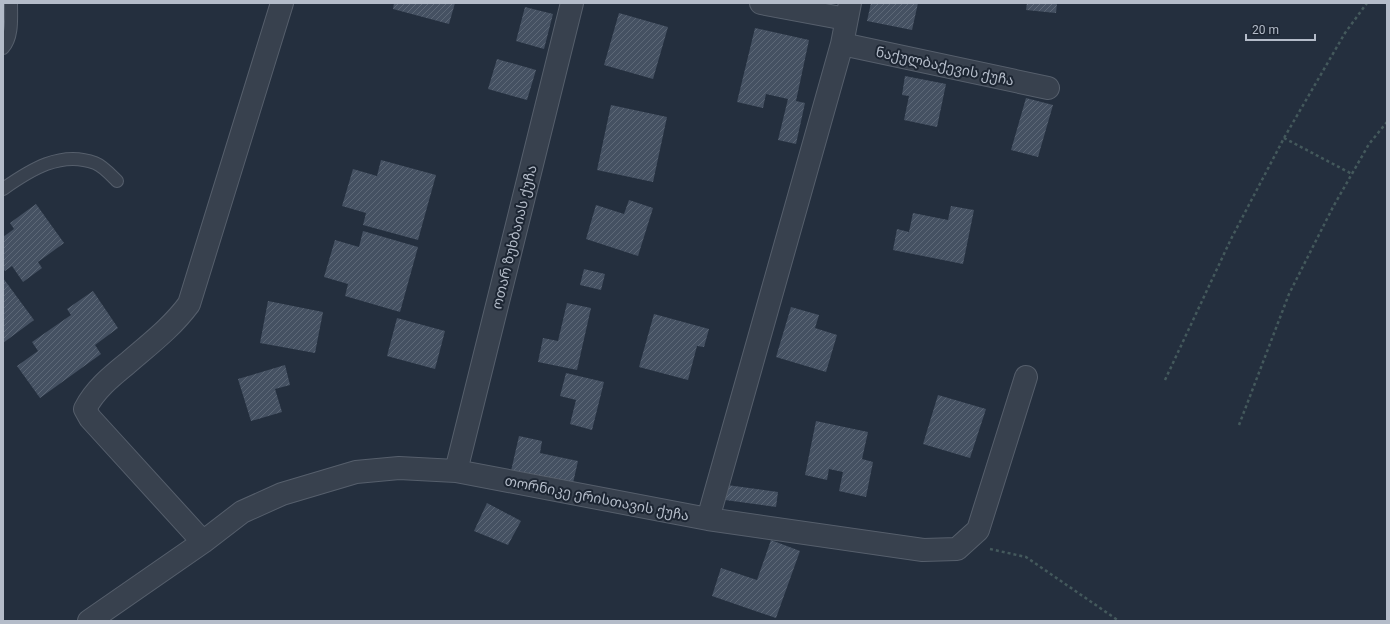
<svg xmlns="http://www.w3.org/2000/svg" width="1390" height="624" font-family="Roboto,'Noto Sans Georgian',sans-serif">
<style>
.building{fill:url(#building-hatch)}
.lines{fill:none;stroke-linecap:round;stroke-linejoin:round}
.service-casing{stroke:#565f6c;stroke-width:14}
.minor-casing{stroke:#565f6c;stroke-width:24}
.path{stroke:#44595c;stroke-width:2.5;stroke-dasharray:3 3;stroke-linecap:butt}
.service{stroke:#38414e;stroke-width:12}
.minor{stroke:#38414e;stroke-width:22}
.labels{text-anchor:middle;stroke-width:4;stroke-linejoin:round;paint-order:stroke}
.street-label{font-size:14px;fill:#b4bcc9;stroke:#1d2633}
</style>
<defs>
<pattern id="building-hatch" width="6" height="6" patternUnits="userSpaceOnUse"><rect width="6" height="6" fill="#455162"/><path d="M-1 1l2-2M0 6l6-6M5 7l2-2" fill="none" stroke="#5d6877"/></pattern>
</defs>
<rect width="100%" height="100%" fill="#242f3e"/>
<path class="building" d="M394,3H455L449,24L393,9Z
M871,3H918L912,30L867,21Z
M1027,3H1057L1056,13L1026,10Z
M525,7L553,14L544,49L516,41Z
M619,13L668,27L653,79L604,65Z
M755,28L809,40L796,101L805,103L796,144L778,140L788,99L766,94L763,108L737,102Z
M497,59L536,70L527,100L488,89Z
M905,76L946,84L937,127L904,120L909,96L902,95Z
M1026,98L1053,105L1038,157L1011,150Z
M611,105L667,117L653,182L597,170Z
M381,160L436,175L418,240L363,225L366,213L342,206L353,169L377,176Z
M629,200L653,208L638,256L586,239L596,205L624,214Z
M36,204L64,243L38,262L42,268L23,282L12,266L5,271L3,269V237L14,229L10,223Z
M951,206L974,210L963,264L893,250L897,229L909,232L913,213L948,220Z
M363,231L418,247L400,312L345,296L348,284L324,277L335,240L359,247Z
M584,269L605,274L601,290L580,285Z
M3,278L34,320L3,343Z
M93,291L118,328L95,345L101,354L40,398L17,366L38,351L32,342L71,315L67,309Z
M268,301L323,312L315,353L260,343Z
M567,303L591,308L577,370L538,362L543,338L558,341Z
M791,307L819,315L815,328L837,335L826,372L776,357Z
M654,314L709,329L704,347L697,346L688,380L639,367Z
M397,318L445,331L435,369L387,356Z
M285,365L290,385L275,389L282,412L251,421L238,379Z
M566,373L604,382L592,430L570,424L576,400L560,396Z
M938,395L986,409L970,458L923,444Z
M816,421L868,432L862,459L873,462L866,497L839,491L843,472L829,469L827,480L805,475Z
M519,436L542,441L540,453L578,461L573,483L511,471Z
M727,485L778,492L776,507L725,500Z
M487,503L521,521L508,545L474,531Z
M771,540L800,551L776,618L712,596L721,568L757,580Z"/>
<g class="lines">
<g class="service-casing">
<path id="service" d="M3,48C13,37 11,17 11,3
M3,189C30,170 61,150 95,163C103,166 111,175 117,181"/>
</g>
<g class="minor-casing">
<path id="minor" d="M761,3L846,19
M842,44L1048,88
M456,471L572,3
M708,519L842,44L850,3
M203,542L90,418L85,409C95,389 113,375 129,362C151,343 172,327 189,304L282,3
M89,621L203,542L242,512L282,494L356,472L399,468L456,471L708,519L923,550L957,549L978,530L1026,377"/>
</g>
<path class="path" d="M1284,138L1352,174
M1165,380L1231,239L1284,138L1345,33L1367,3
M1239,425L1289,294L1333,207L1369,144L1387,122
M990,549L1026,557L1119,621"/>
<use href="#service" class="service"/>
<use href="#minor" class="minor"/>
</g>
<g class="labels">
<g class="street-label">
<text transform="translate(945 66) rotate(12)" y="5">ნაქულბაქევის ქუჩა</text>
<text transform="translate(514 237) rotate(-76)" y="5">ოთარ ზუხბაიას ქუჩა</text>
<text transform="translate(597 498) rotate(11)" y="5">თორნიკე ერისთავის ქუჩა</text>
</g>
</g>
<rect width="1390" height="624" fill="none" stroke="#b4bcc9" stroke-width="8"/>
<path d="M1246 34v6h69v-6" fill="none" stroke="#b4bcc9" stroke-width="2"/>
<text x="1252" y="34" font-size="12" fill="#b4bcc9" stroke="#1d2633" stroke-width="3" paint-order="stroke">20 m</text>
</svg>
